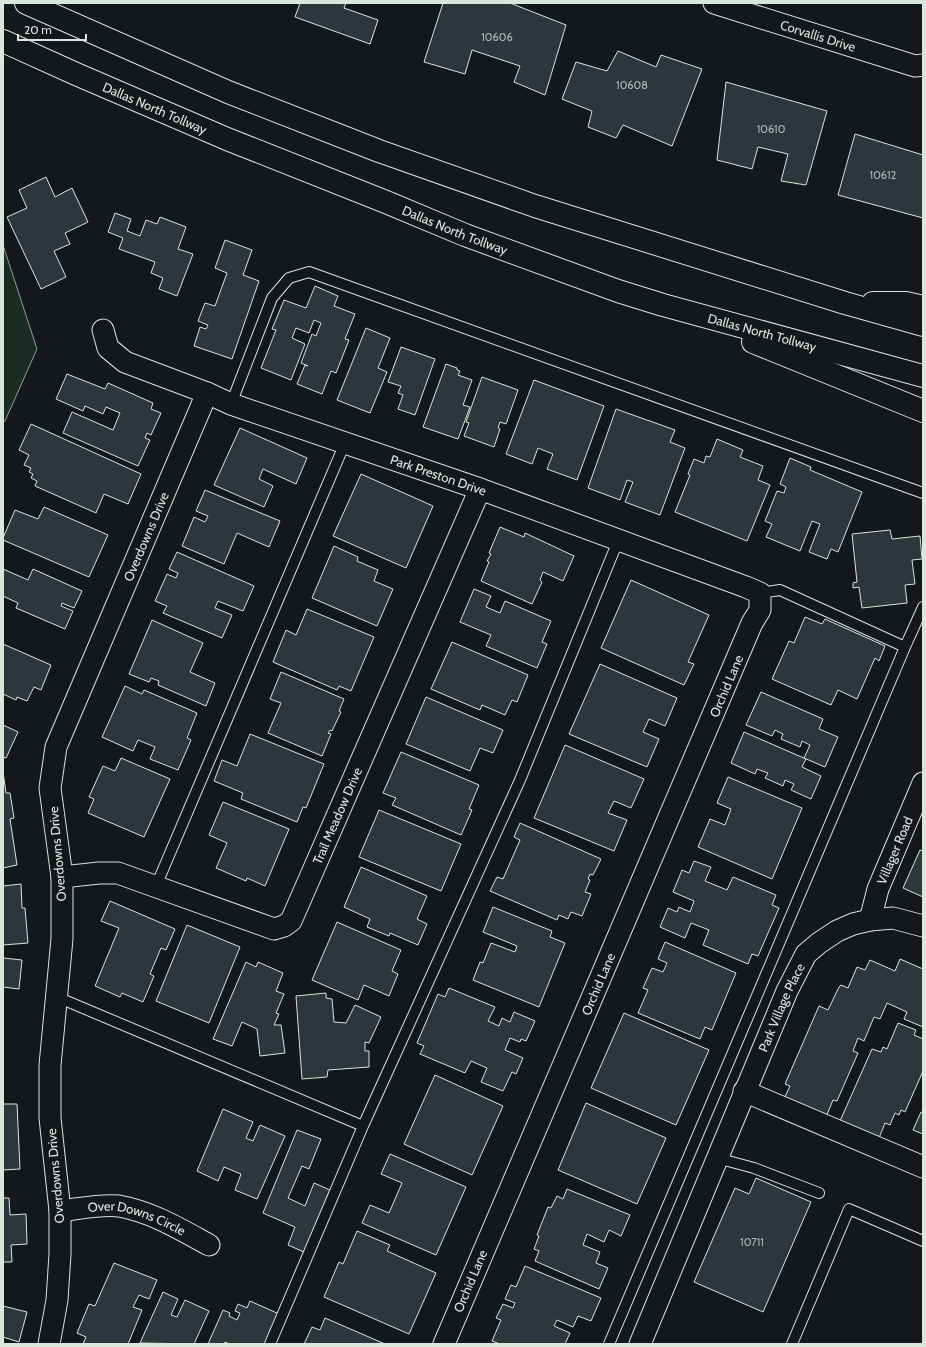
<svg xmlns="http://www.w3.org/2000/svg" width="926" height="1347" font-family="Cabin,sans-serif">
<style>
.green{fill:#1a2d24;stroke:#939e99}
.building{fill:#2c363c;stroke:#d8e6dc}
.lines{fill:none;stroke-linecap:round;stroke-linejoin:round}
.lane-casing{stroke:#d8e6dc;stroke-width:12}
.street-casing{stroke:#d8e6dc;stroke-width:23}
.highway-casing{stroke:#d8e6dc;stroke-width:24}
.lane{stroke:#14181c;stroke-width:10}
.street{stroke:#14181c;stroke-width:21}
.highway{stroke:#14181c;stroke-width:22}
.labels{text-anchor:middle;stroke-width:3;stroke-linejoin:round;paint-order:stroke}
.number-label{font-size:11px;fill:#adbab4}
.street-label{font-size:13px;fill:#d8e6dc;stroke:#14181c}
</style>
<rect width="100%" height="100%" fill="#14181c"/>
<path class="green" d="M3,245L37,349L5,421L3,422Z"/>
<path class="building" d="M300,3H346L344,8L378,20L370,44L295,17Z
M443,3H510L566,25L545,95L514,82L520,66L472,50L465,74L424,62Z
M618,51L656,67L661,55L702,69L672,146L623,125L616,138L588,127L592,111L562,99L576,62L607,71Z
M726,82L827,111L806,185L781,181L788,154L758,147L752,169L717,160Z
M855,134L923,155V218L838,195Z
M46,177L55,197L72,188L88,222L65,233L70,244L54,251L66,277L41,289L7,217L27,208L19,190Z
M115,213L131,219L127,231L140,236L146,220L157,224L160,217L186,227L178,249L193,254L177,296L159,289L163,278L151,273L155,262L119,249L123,238L108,232Z
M225,240L252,250L243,275L259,281L232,359L194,346L200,327L206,329L208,325L198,321L205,303L215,306L227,273L215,268Z
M315,286L338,296L334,306L355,314L345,339L349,340L336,373L331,371L322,394L297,384L305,365L308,366L301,363L312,334L316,336L321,323L314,320L309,333L296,328L292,338L305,344L291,380L261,368L276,330L272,329L284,300L306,308Z
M366,328L390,338L378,368L387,372L370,413L337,400Z
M401,347L435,359L415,415L398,409L403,395L398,393L401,386L388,382Z
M446,364L457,368V370L460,371L458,375L472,380L463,405L470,407L458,439L423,427Z
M67,374L105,389L108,383L153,403L151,409L161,413L151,435L147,433L145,438L150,440L138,466L63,433L72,412L113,430L120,413L106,407L103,414L85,406L83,411L56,399Z
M482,377L518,390L506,424L500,422L498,428L500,429L494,447L464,436L469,423L466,422Z
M534,380L604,406L577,480L547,469L553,454L538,448L532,464L506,454Z
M616,409L675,430L670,442L685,448L660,515L625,502L633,482L627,480L620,500L588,488Z
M31,424L141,474L128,504L104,494L96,513L35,486L37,481L31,478L33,474L29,472L31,468L24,465L29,455L19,450Z
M240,428L307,458L296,484L263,469L259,479L273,486L264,507L214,485Z
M717,439L743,450L740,457L763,466L758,480L770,485L747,541L675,512L690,475L688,474L694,459L704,463L706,456L710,457Z
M790,458L811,467L810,470L862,492L838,552L831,549L827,559L809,552L820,524L812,521L800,551L766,537L772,524L765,521L777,491L784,493L786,487L780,484Z
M361,474L433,506L406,568L333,536Z
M205,490L280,521L269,547L237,533L224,564L182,546L194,517L205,522L208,516L196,511Z
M44,507L108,535L89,577L3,540V538L15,510L38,519Z
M500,527L524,537L525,533L574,556L563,581L543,572L540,580L542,582L532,604L481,581L489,562L487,561L491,554L489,553Z
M890,530L892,539L920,536L922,559L912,560L915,584L905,585L907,603L862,608L859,587L853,588V583L857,582L852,534Z
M334,546L358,557L357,561L378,570L374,581L393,589L377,626L312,598Z
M177,552L254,586L243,611L218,601L215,608L232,615L222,638L163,613L167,606L155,601L167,574L176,578L178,573L169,569Z
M3,569L28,580L33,569L82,591L74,608L62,603L61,606L73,611L65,629L16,608L18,603L3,596Z
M631,580L709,615L688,662L694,664L684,685L601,648Z
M474,589L491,596L486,607L500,613L505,601L551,621L542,642L547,644L537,668L486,646L491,635L460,622Z
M307,609L374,637L351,691L339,686L337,690L273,662L286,630L296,635Z
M805,617L822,624L825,619L885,646L879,661L875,658L857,699L838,690L831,705L772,679L789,641L794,643Z
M152,620L203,643L190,672L215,683L206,706L158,685L159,681L151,678L149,682L129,674Z
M452,642L528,675L517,702L512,700L505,715L482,705L480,710L431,689Z
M3,644L51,665L41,690L34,687L27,701L17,697L16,700L3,694Z
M600,664L677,698L665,726L649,719L643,732L659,739L647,767L569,734Z
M281,672L344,699L339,711L341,712L332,731L330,730L328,733L331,734L322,756L268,733L281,703L270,699Z
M125,686L142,694L144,690L197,713L187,738L191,740L178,770L150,759L155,747L138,740L133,751L102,737Z
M761,692L823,719L819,729L838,737L825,767L804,758L810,745L802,741L800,747L781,739L783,734L775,730L772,736L746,725Z
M426,697L503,730L493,753L480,748L470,771L406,744Z
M3,725L18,732L6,758L3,757Z
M744,732L806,759L802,767L821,776L811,799L791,790L794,784L785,780L783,786L765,778L768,773L757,769L755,774L731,763Z
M250,734L324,764L306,808L303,807L297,822L241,799L243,793L214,781L222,760L237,766Z
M565,745L644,779L631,808L614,801L608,813L627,820L614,851L534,818Z
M401,752L479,785L469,809L472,810L461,835L392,805L396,798L383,793Z
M121,758L170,779L144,837L88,813L94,799L89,797L103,766L115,771Z
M3,772L6,793H10L14,818L10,819L17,865L3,868Z
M728,777L802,808L772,879L698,847L710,819L725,825L731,809L717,803Z
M223,802L289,829L265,886L247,878L246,881L216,868L227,843L209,835Z
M379,810L461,844L441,891L359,857Z
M520,823L601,859L593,875L590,874L588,879L590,880L585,892L591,894L582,916L571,912L568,919L559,915L557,920L490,891L497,877L503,879L520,840L514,837Z
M920,850L923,851V897L903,888Z
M694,861L711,867L705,881L727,890L733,877L776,895L772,905L779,908L758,956L752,954L748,964L703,945L709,930L691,923L685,938L660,927L668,908L677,912L679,907L690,912L694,901L673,892L682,870L689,873Z
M361,867L427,896L417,919L427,924L418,945L390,933L389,936L367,927L370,919L344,907Z
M21,884L22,908H25L28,943L3,945V886Z
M110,901L175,929L166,950L161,948L150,974L154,976L143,1002L122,993L120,997L95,986L119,928L101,921Z
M493,907L552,931L550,937L565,943L539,1007L473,980L480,962L483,963L491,943L515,952L517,946L483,932Z
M337,922L401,950L392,971L398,974L389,996L364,985L358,1000L312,980Z
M187,925L240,947L209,1023L156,1001Z
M665,942L736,973L712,1030L705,1027L700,1039L638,1013L648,990L643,988L652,968L663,972L667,963L658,959Z
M3,958L22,960L19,989L3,987Z
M900,959L923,969V1027L904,1019L907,1012L887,1003L880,1019L874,1017L864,1041L858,1038L853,1051L858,1053L837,1101L833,1100L826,1117L784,1099L790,1086L785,1084L819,1006L828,1010L839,987L841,985L848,988L857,967L865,970L870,960L895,971Z
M246,962L256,967L258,962L283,973L276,991L284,994L276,1013L279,1014L274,1025H281L285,1053L260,1056L257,1029L242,1022L232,1046L213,1039Z
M449,988L495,1007L488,1021L499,1026L502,1018L510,1022L514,1012L535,1021L526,1041L521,1039L520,1042L510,1038L505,1050L523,1058L516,1074L512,1072L503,1091L481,1082L487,1068L471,1061L465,1073L420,1054L424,1046L417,1043L438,994L445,997Z
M326,993V998L332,999L334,1022L346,1023L355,1005L381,1017L369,1043L365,1042V1051H369V1067L328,1070L327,1077L302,1079L296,996Z
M624,1013L709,1050L676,1125L591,1088Z
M898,1023L916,1030L914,1035L923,1039V1071L905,1112L901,1110L899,1115L895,1113L890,1125L885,1123L879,1138L840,1121L872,1049L881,1052L883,1047L887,1049Z
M435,1075L503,1106L472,1175L404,1144Z
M586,1103L666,1138L637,1204L558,1170Z
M3,1104H17L20,1169L3,1170Z
M223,1109L253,1122L246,1138L253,1141L260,1125L285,1136L257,1199L235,1190L241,1174L224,1167L218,1181L197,1171Z
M921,1112L923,1113V1134L913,1130Z
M297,1130L321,1139L309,1169L302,1166L288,1198L305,1206L314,1183L330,1190L304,1252L288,1245L295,1227L263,1213Z
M390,1154L466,1187L436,1255L362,1223L370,1205L389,1213L402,1183L381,1174Z
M756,1178L811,1202L763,1312L694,1282L735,1188L749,1194Z
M567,1189L630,1215L621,1236L609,1230L604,1242L587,1234L583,1245L600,1252L596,1263L608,1268L599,1289L535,1261L539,1251L534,1249L539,1236L537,1235L548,1207L551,1208L557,1196L563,1199Z
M3,1198H9L10,1215L26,1214L27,1244L11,1245L12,1262H3Z
M357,1231L390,1245L387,1251L436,1273L409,1334L324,1297L339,1262L343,1264Z
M114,1263L157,1280L149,1299L139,1295L133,1307L142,1310L128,1344H83L86,1337L77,1333L89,1304L95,1306Z
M525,1266L601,1298L591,1321L578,1316L573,1327L557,1320L554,1326L570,1333L565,1344H500L492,1341L501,1320L496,1318L503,1304L513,1308L515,1303L505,1299L511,1285L516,1287Z
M163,1292L178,1299L171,1315L177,1317L185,1300L209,1311L194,1344L140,1343Z
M250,1301L279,1314L266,1344H229L225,1342L224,1344H208L223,1310L230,1313L229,1316L237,1320L240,1313L235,1311L238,1304L247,1308Z
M3,1306L27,1312L19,1342L3,1337Z
M325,1318L385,1344H304L312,1327L320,1330Z"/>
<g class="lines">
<g class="lane-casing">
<path id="lane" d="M231,404L272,298L289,278L309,272L923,493
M760,593L780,590L905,647
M156,886L345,443
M57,997L363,1126
M717,1158L754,1168L819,1193
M270,1344L363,1126L520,780L618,541
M609,1344L905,647L923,607
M792,1344L849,1209L923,1241"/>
</g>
<g class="street-casing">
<g id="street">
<path id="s1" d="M714,3L915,66L923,65"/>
<path id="s2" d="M103,330L108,348L125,362L207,393L231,404L480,489L746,587L760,593V610L752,623L444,1344"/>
<path id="s3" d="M62,877L99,873H118L274,929L284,926L291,921L480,489"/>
<path id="s4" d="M870,920L878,889L923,783"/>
<path d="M744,1091L923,1167"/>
<path id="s5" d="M60,1211C78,1209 101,1204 119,1206C152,1212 180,1229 209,1245"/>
<path id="s6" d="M49,1344L57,1300L60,1254V1211L50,1118V1065L62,939V877L50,788L56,747L207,393"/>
<path id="s7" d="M640,1344L787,991L806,954L819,943L837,931L853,924L870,920L893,918L923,926"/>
</g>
</g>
<g class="highway-casing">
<g id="highway">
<path d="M26,3L228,92L379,151L535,206L845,303L923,325"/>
<path id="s8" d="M3,41L76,74L227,139L386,202L465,235L618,291L663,305L923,376"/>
<path d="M873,303H906L923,307"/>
<path d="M753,342L923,411"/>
</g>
</g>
<use href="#lane" class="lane"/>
<use href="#street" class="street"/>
<use href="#highway" class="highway"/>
</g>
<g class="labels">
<g class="number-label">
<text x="497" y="41">10606</text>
<text x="632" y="89">10608</text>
<text x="771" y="133">10610</text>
<text x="883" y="179">10612</text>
<text x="752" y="1246">10711</text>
</g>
<g class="street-label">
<text dy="5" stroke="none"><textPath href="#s1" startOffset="109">Corvallis Drive</textPath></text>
<text dy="5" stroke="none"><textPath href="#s8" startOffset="166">Dallas North Tollway</textPath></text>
<text dy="5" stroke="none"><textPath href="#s8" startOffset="490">Dallas North Tollway</textPath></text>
<text dy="5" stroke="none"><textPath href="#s8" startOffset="814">Dallas North Tollway</textPath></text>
<text dy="5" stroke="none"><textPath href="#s2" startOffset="374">Park Preston Drive</textPath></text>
<text dy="5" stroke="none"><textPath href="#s6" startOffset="829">Overdowns Drive</textPath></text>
<text transform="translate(726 686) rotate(-67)" y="5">Orchid Lane</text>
<text dy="5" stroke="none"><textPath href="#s3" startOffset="356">Trail Meadow Drive</textPath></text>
<text dy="5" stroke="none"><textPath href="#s4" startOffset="74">Villager Road</textPath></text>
<text transform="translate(57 854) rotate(-95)" y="5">Overdowns Drive</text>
<text transform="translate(598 984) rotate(-67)" y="5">Orchid Lane</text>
<text dy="5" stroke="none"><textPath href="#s7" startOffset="365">Park Village Place</textPath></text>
<text transform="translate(55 1176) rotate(-95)" y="5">Overdowns Drive</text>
<text dy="5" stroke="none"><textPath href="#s5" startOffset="79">Over Downs Circle</textPath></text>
<text transform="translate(470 1281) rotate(-67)" y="5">Orchid Lane</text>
</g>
</g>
<rect width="926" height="1347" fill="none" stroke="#d8e6dc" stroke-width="8"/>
<path d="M18 34v6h68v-6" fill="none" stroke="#d8e6dc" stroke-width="2"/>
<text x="24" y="34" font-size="12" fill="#d8e6dc" stroke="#14181c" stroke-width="3" paint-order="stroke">20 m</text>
</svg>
